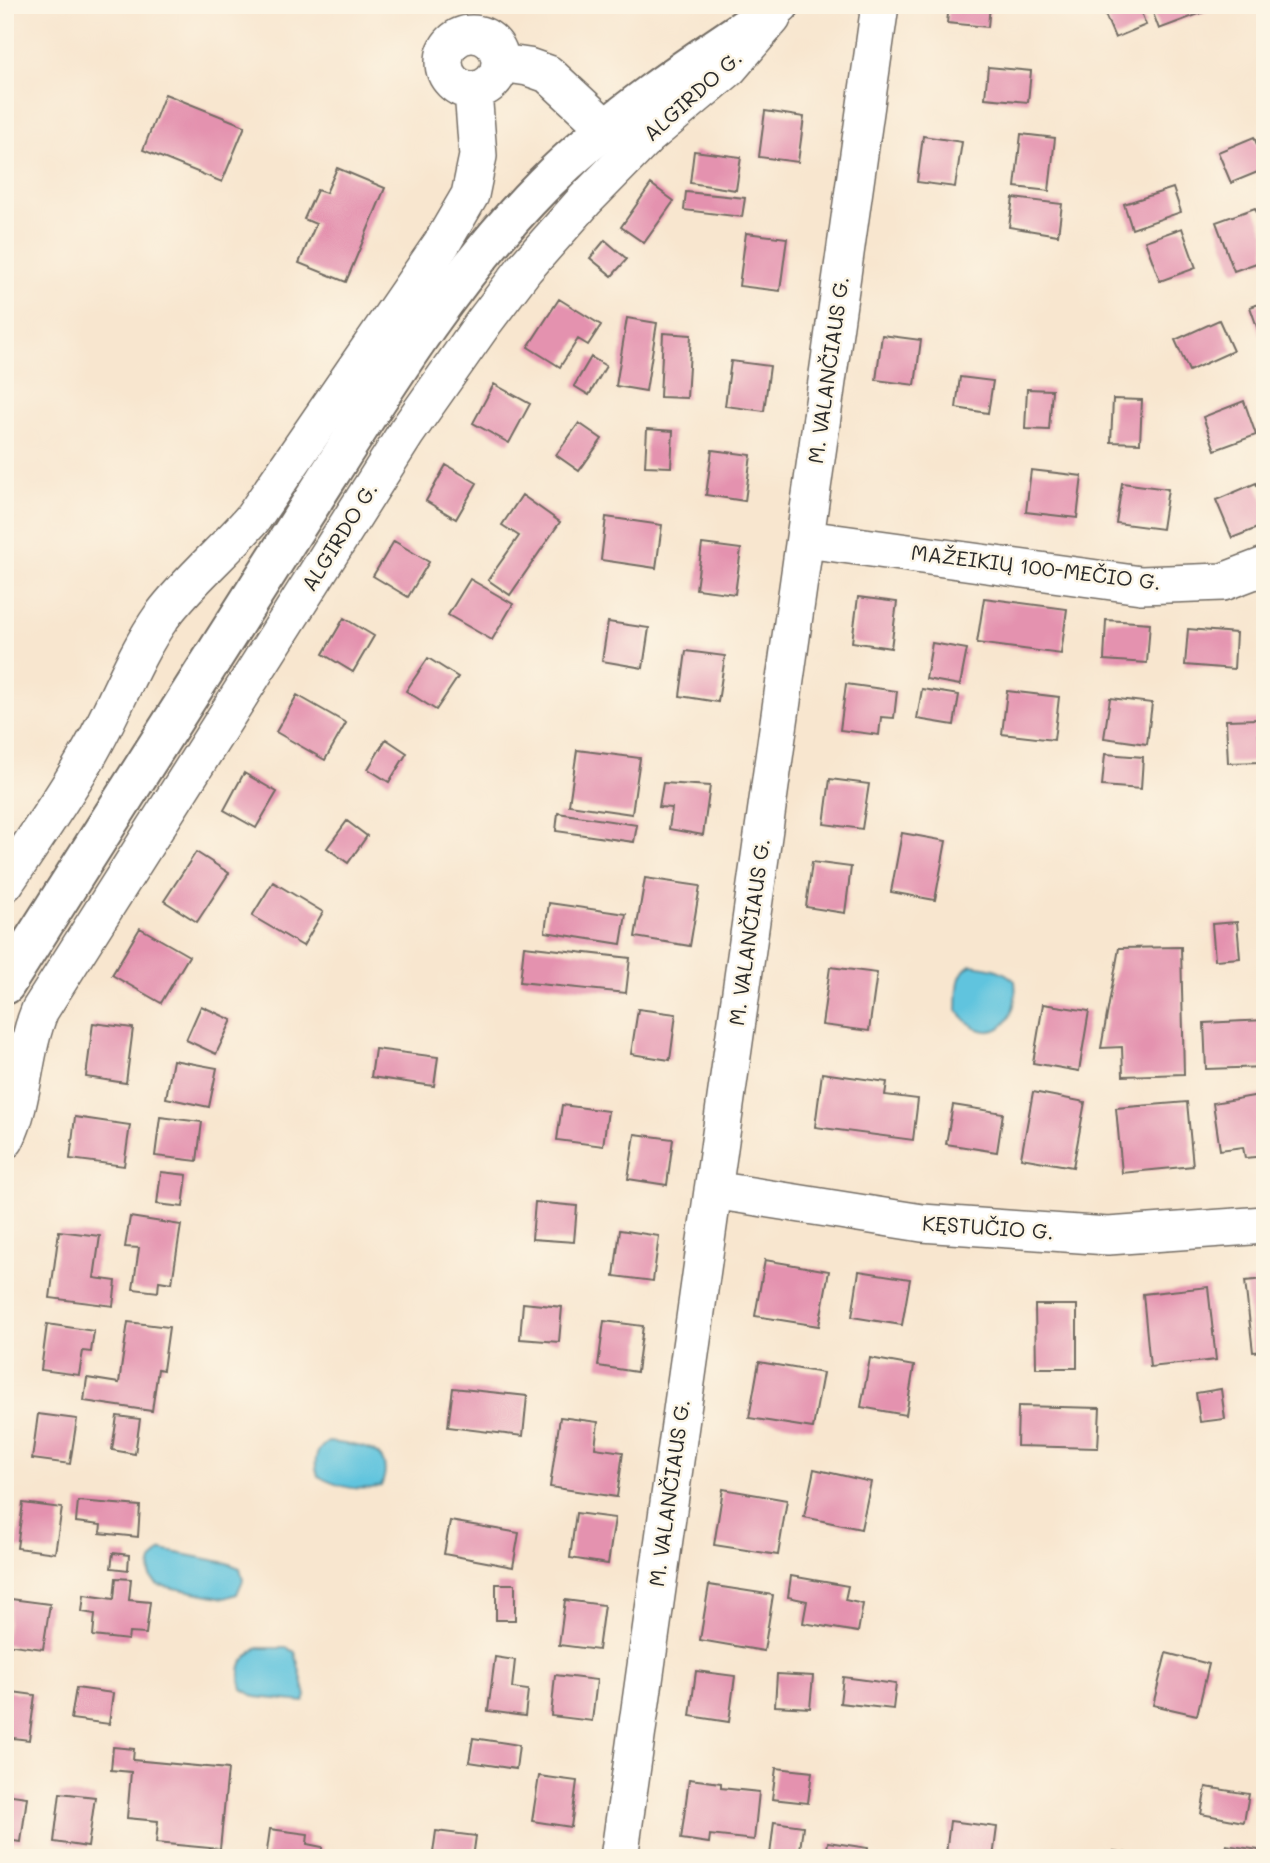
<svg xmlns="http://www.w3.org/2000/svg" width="1270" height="1863" font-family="Mali,sans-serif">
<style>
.water{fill:#60c4de;stroke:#467884;stroke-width:2}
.building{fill:#e492af}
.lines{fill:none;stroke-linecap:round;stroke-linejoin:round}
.street-casing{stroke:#736c64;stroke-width:40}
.primary-casing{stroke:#736c64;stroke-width:42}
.street{stroke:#fff;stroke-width:37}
.primary{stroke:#fff;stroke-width:38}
.labels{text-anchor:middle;stroke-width:5;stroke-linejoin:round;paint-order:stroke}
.street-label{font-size:21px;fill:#2b2b2b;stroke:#fcf5e5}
</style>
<rect width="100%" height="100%" fill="#fcf5e5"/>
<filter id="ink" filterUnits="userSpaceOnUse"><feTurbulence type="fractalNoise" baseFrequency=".0143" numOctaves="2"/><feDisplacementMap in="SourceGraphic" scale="14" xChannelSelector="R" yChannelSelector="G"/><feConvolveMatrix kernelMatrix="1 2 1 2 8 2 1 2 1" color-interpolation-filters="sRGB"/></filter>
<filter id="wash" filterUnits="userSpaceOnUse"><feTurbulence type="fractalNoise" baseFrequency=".00686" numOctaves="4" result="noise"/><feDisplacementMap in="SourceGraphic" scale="28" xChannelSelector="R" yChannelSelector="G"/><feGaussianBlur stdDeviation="1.57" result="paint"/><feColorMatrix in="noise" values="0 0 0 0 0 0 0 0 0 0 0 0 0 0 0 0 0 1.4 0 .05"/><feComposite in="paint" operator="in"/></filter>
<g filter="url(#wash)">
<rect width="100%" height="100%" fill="#f8e6cf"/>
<path class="water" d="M971,965C989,967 1002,969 1015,981C1020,1026 988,1052 957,1010C958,994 955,973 971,965Z
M328,1442C355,1445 398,1446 381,1486C360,1492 337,1487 318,1476C313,1461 315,1450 328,1442Z
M162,1550L227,1563L240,1568L243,1580L237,1594L225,1598L158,1585L150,1577C150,1564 152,1558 162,1550Z
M258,1648H287L295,1652L306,1696L304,1702L256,1697L242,1689C237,1669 240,1658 258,1648Z"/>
<g id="blocks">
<path class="building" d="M949,5H990L988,27L947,23Z
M1101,5H1138L1146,25L1115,38Z
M1150,5H1205L1207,11L1159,29Z
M988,67L1031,71L1028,102L985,98Z
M165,94L245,126L222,182L143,150Z
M765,111L804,117L798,162L759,157Z
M1021,134L1055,138L1049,191L1015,187Z
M923,136L962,142L955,187L917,182Z
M1254,137L1265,164V169L1231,183L1218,152Z
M694,151L741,157L736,190L690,183Z
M337,168L385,188L346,282L299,263L316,224L304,219L317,190L326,193Z
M651,184L674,201L644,243L621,227Z
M1173,188L1181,212L1132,229L1124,204Z
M686,192L745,198L742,217L684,210Z
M1013,198L1062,204L1058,235L1009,227Z
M1255,208L1265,233V260L1234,271L1216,222Z
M1182,228L1196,268L1160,281L1145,241Z
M746,233L787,238L780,291L739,286Z
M605,240L627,259L612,276L590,258Z
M559,299L601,325L588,345L578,339L560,367L528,347Z
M1265,302V347H1264L1250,307Z
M627,318L657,323L646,391L616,386Z
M1219,320L1233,351L1189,371L1175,340Z
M663,333L691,335L687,398L660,397Z
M882,335L921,340L915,385L876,380Z
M591,357L606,366L589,395L574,386Z
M731,361L770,366L764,411L725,406Z
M960,377L993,381L988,413L956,408Z
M494,384L530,404L509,443L473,423Z
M1027,389L1052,390L1049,430L1025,429Z
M1113,399L1142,400L1140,443L1111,442Z
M1244,401L1256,435L1215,450L1203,417Z
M579,423L602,439L579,471L556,455Z
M647,429L673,431L671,467L645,466Z
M712,450L751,455L745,501L706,495Z
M446,465L477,483L456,519L426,501Z
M1031,470L1082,476L1077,518L1026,512Z
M1122,483L1168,489L1162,529L1116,523Z
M1256,483L1265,503V525L1232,538L1216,500Z
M522,495L560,522L510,595L488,580L519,536L502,525Z
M606,517L662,525L656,568L601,560Z
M394,541L429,562L408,597L373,576Z
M702,544L741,549L735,594L696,589Z
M470,579L513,604L492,640L448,615Z
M858,597L897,602L891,648L852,642Z
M984,598L1067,609L1061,654L977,643Z
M344,618L374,636L353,672L323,654Z
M1106,620L1150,623L1147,663L1104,660Z
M608,622L649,628L643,668L602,661Z
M1188,629L1236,633L1234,669L1185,665Z
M932,643L967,649L960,685L926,679Z
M686,651L725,656L718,702L680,696Z
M428,658L458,677L436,710L406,691Z
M846,684L897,691L894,718L881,717L879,735L840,730Z
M922,689L959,695L954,725L917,719Z
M1007,691L1059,697L1054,740L1002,734Z
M297,695L346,723L325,760L276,732Z
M1110,698L1152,703L1147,744L1104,738Z
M1258,719L1260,762L1228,763L1226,720Z
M386,739L407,753L389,782L368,769Z
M577,750L640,758L632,814L569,805Z
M1105,754L1143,757L1141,789L1102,786Z
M244,773L277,792L256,828L224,810Z
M830,779L869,784L862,829L824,824Z
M663,783L710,786L703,835L669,829L672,808L659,807Z
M558,813L637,825L634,842L556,831Z
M347,821L367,836L348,863L327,848Z
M902,833L946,841L935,900L891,892Z
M196,852L229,873L197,922L164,901Z
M812,862L851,867L845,913L806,907Z
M645,878L700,886L690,946L635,937Z
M273,882L323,912L303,946L252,916Z
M549,903L626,914L621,944L545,932Z
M1237,922L1240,958L1215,960L1212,924Z
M140,928L189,956L161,1003L112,975Z
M524,946L630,958L626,993L520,982Z
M1181,947L1184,1074L1123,1076L1122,1047L1101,1048L1119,948Z
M830,967L877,973L869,1031L822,1025Z
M1043,1004L1089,1011L1079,1071L1033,1063Z
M201,1006L232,1020L216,1054L186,1040Z
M638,1009L676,1014L670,1060L631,1054Z
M1265,1020V1067L1206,1069L1204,1023Z
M93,1023L133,1028L126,1083L86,1077Z
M375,1049L438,1057L434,1086L371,1077Z
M173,1060L217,1068L209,1107L166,1098Z
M822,1073L887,1082L885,1095L918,1099L913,1140L815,1127Z
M1033,1092L1085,1102L1073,1167L1021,1158Z
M1265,1094V1156L1245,1158L1243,1147L1220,1150L1213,1103Z
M1187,1102L1193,1166L1122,1173L1116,1108Z
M562,1105L608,1111L603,1146L557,1140Z
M953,1105L1003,1113L997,1152L946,1144Z
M75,1117L130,1125L124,1166L70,1159Z
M160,1117L202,1122L197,1161L155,1156Z
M635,1134L673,1139L667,1185L628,1179Z
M161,1172L187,1175L183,1207L157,1204Z
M535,1202L577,1206L574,1242L532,1239Z
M130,1217L181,1225L172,1283L159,1281L158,1292L133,1289L139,1248L125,1247Z
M620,1230L659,1236L653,1281L614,1276Z
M59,1231L100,1236L94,1278L116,1281L113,1306L50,1298Z
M765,1260L829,1271L819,1326L755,1316Z
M859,1271L910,1279L902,1325L852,1317Z
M1265,1279V1351L1253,1352L1245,1281Z
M1208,1287L1216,1360L1150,1367L1143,1294Z
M523,1303L562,1307L559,1342L520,1339Z
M1035,1305H1077V1368H1036Z
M604,1321L643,1326L637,1372L598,1366Z
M128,1322L169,1327L163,1370L158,1369L152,1411L84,1401L87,1378L119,1383Z
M47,1324L94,1331L91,1352L83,1351L79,1375L41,1370Z
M870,1358L914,1366L906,1415L861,1407Z
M759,1362L823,1373L813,1428L749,1418Z
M453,1388L527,1396L523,1436L448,1427Z
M1221,1389L1225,1419L1200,1422L1196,1393Z
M1018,1406L1100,1408L1098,1448L1017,1446Z
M38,1414L77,1419L70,1464L32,1459Z
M117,1416L140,1419L135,1454L112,1450Z
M560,1417L598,1422L595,1448L623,1452L617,1497L550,1487Z
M814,1469L871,1482L861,1529L804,1517Z
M723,1489L787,1500L778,1555L714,1545Z
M78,1501L140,1506L138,1537L100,1533L101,1525L76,1522Z
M23,1503L62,1508L55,1553L17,1548Z
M576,1513L615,1518L608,1564L570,1558Z
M450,1521L519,1533L513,1567L444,1554Z
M113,1553L129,1555L128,1570L111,1568Z
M791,1576L848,1586L845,1600L863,1604L858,1632L803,1623L807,1601L788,1597Z
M116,1578L131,1579L129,1600L150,1602L146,1634L129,1633L128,1640L93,1636L95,1614L82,1612L84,1595L114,1599Z
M496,1584H515V1620H496Z
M709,1585L773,1595L764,1651L700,1640Z
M11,1599L50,1604L43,1649L5,1644Z
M565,1600L604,1605L598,1650L559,1645Z
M1166,1653L1209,1664L1197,1715L1153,1705Z
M495,1657L515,1660L512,1688L528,1690L525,1716L488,1711Z
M696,1671L735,1676L729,1722L690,1716Z
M777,1674L813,1676L810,1708L775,1706Z
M555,1675L597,1680L592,1721L551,1716Z
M843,1677L896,1684L893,1709L840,1703Z
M76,1688L113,1693L109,1724L71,1719Z
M5,1691L35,1695L29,1740L5,1737Z
M473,1738L519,1745L516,1769L469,1762Z
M113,1747L134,1749L133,1760L228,1769L220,1849L156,1843L158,1821L127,1818L131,1772L111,1770Z
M776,1768L812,1772L808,1803L772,1799Z
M539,1776L577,1781L571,1827L532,1821Z
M689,1779L721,1783V1788L759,1792L754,1840L710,1835L709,1843L681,1839Z
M1206,1787L1249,1794L1244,1822L1201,1814Z
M60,1793L95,1797L88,1847L54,1842Z
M5,1794L27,1797L21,1842L5,1840Z
M950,1821L997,1827L993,1858L946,1854Z
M774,1822L803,1826L799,1858L770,1855Z
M270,1829L308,1834L307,1844L322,1847L321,1858H266Z
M436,1831L476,1836L473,1858L433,1853Z
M828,1842L868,1848L867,1858H826Z
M1226,1845L1259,1850L1258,1858H1225Z
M1114,1851L1147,1856V1858H1113Z"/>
</g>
</g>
<g filter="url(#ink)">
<use href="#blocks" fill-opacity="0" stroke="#736c64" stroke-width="2"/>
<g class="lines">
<g class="street-casing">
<path id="street" d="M444 62a28 28 0 1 1 56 0a28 28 0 1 1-56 0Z
M501,63L528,67L548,74L606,128
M806,539L1141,585L1223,582L1265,566
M5,883C32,843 60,803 84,762C113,715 130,661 162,616C189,580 224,552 253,518L442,243L470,195L478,156L473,91
M5,1140C25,1100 22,1053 40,1010L406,433L484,322L525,268L585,200L648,136L729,68L772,18
M713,1190L922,1223L1108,1236L1265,1225
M619,1858L880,5"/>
</g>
<g class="primary-casing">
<path id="primary" d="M5,985C101,835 196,685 291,535C368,415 442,287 543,185C614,114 697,60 780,5"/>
</g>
<use href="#street" class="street"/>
<use href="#primary" class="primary"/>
</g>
</g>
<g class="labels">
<g class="street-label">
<text transform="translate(693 96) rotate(-42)" y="7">ALGIRDO G.</text>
<text transform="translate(829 370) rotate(-82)" y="7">M. VALANČIAUS G.</text>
<text transform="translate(340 537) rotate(-58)" y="7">ALGIRDO G.</text>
<text transform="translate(1036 568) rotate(7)" y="7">MAŽEIKIŲ 100-MEČIO G.</text>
<text transform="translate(750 932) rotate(-82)" y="7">M. VALANČIAUS G.</text>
<text transform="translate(988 1228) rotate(4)" y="7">KĘSTUČIO G.</text>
<text transform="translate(670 1493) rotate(-82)" y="7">M. VALANČIAUS G.</text>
</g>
</g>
<rect width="1270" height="1863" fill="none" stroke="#fcf5e5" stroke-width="28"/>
</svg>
